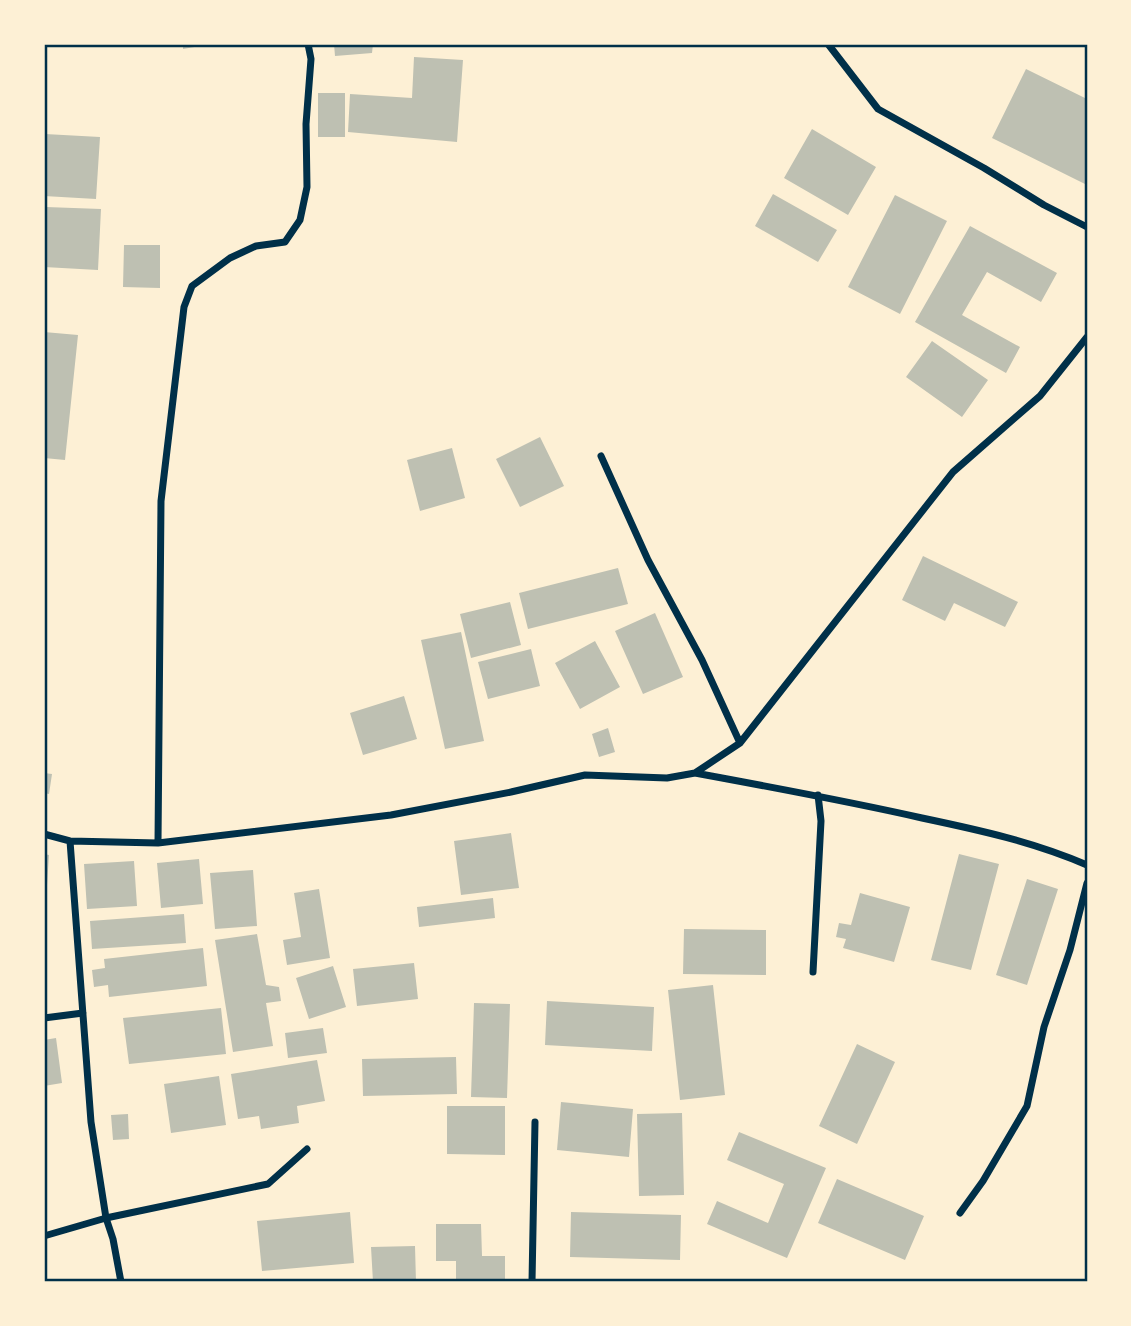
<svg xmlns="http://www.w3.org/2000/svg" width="1131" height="1326" font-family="'Libre Baskerville',serif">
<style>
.building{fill:#bec0b2}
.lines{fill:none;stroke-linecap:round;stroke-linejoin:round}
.minor{stroke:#003049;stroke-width:7}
.neatline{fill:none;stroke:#003049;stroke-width:2.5}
</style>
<rect width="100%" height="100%" fill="#fdf0d5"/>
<path class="building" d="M183,44H206V45L183,49Z
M334,44H373L372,53L335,56Z
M679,44H698V46L680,47Z
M414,57L463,60L457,142L348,132L350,94L412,98Z
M1026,69L1087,99V185L992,138Z
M318,93H345V137H318Z
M812,129L876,167L848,215L784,178Z
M45,134L100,137L96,199L44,196Z
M773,194L837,230L818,262L755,226Z
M895,195L947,221L900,314L848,287Z
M46,207L101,209L98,270L44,267Z
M970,226L1057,273L1041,302L987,272L962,315L1020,347L1006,373L915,322Z
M124,245H160V288L123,287Z
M44,332L78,335L65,460L44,458Z
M932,341L988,380L962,417L906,377Z
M540,437L564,486L520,507L496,459Z
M452,448L465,498L420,511L407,460Z
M923,556L1018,602L1005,627L954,603L945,621L902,600Z
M618,568L628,604L528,629L519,593Z
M510,602L521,645L471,658L460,614Z
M655,613L683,677L643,694L615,631Z
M461,632L484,741L445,749L421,640Z
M595,641L620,687L580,709L555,663Z
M531,649L540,686L488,699L478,662Z
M404,696L417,739L363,755L350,713Z
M608,728L615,752L599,757L592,734Z
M44,773L52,774L49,794L44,793Z
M511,833L519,888L461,895L454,841Z
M44,854L49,855L47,885H44Z
M959,854L999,864L971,970L931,960Z
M199,859L203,904L161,908L157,863Z
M134,861L137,906L87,909L84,864Z
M253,870L257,926L215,929L210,873Z
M1027,879L1058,889L1027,985L996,975Z
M319,889L330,958L287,965L283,940L301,937L294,893Z
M860,893L910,907L894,962L843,948L846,939L836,937L839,923L851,925Z
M493,898L495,918L419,927L417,907Z
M184,914L186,943L92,949L90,921Z
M684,929L766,930V975L683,974Z
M257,934L266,985L279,987L281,1001L266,1003L273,1046L233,1052L215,940Z
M203,948L207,986L109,997L108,985L94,987L92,970L105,968L104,959Z
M414,963L418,999L357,1006L353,969Z
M333,966L346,1007L309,1019L296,978Z
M713,985L725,1095L680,1100L668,990Z
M547,1001L654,1007L652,1051L545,1045Z
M474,1003L510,1004L507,1098L471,1097Z
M221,1008L226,1054L129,1064L123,1018Z
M323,1028L327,1053L288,1058L285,1033Z
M56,1038L62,1083L44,1086V1040Z
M857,1044L895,1062L857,1144L819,1126Z
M456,1057L457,1094L363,1096L362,1059Z
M317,1060L325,1101L297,1106L299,1123L261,1129L259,1116L238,1119L231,1074Z
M219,1076L226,1125L171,1133L164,1084Z
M561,1102L633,1109L629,1157L557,1150Z
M447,1106H505V1155L447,1154Z
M682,1113L684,1195L639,1196L637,1114Z
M128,1114L129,1139L113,1140L111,1115Z
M739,1132L826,1168L787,1258L707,1224L717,1201L768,1223L784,1184L727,1160Z
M837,1179L924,1216L905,1260L818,1223Z
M350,1212L354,1263L262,1271L257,1221Z
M571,1212L681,1215L680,1260L570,1257Z
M436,1224H481L482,1256H505V1282H456V1261H436Z
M415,1246L416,1282H373L371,1247Z"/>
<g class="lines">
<path class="minor" d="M828,44L878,109L984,168L1044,205L1087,227
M601,456L648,560L702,660L740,743
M695,773C771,787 847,801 922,818C979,830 1034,842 1087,865
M44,834L70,841L158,843L391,815L511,792L585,775L667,778L695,773L740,743L953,472L1040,396L1087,337
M70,841L91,1122L106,1218L113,1239L121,1282
M158,843L161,501L184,307L192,286L230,258L256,246L285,242L300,220L307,187L306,124L311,59L308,44
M813,972L821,821L818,795
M44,1018L83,1013
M960,1213L983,1181L1027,1106L1044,1027L1070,950L1087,883
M44,1236L106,1218L268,1184L307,1149
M532,1282L535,1122"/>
</g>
<rect width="1131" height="1326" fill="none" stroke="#fdf0d5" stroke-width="91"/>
<rect x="46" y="46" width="1040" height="1234" class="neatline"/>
</svg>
